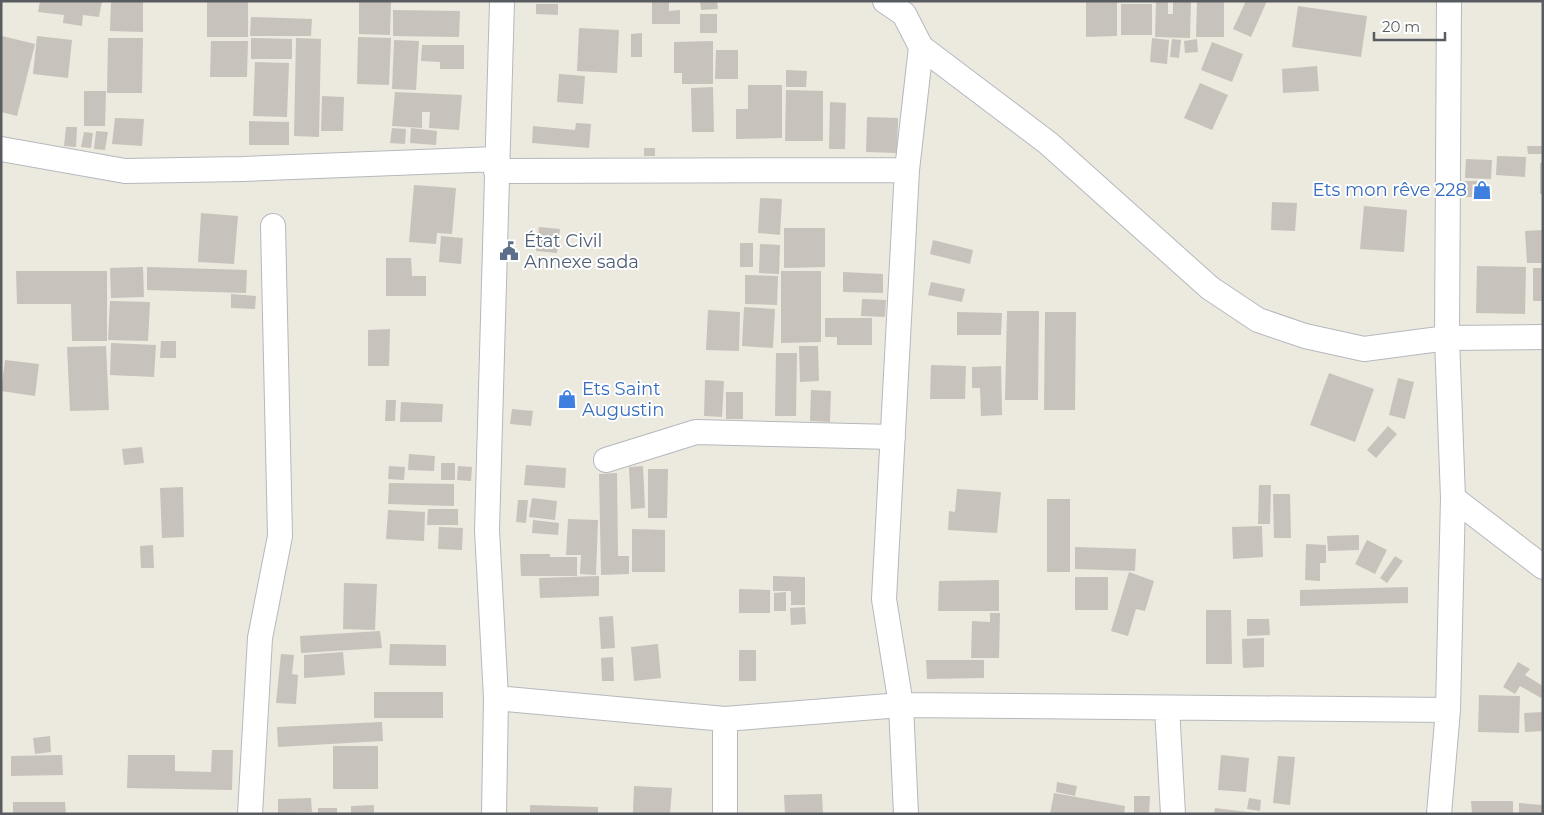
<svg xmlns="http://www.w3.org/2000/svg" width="1544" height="815" font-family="Montserrat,sans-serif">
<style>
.building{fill:#c7c3bc}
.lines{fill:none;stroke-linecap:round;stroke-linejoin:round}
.minor-casing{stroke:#b5b8bd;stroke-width:26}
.minor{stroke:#fff;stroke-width:24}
.labels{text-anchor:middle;stroke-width:4;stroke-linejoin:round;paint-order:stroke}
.shop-label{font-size:18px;fill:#366cbe;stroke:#fff;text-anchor:end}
.service-label{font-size:18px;fill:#4e5e75;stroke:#fff;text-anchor:start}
</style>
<rect width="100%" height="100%" fill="#ece9df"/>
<path class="building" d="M40,1H102L99,17L83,15L82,26L63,23L64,15L38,12Z
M111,1H143V32L110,31Z
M207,1H248V37H207Z
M359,1H391L390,35L359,34Z
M652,1H669V11L680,10V24H652Z
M700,1H717L718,9L701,10Z
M1086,1H1117V36L1086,37Z
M1156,1H1168V14H1173V1H1191L1190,38L1155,37Z
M1197,1H1224V37H1196Z
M1246,1H1267L1251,37L1233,29Z
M536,4H558V15L536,14Z
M1121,4H1152V35H1121Z
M1298,6L1367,16L1361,57L1292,47Z
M393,10L460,11L459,37L393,36Z
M700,14H717V33H700Z
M251,17L312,19L311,36H250Z
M579,28L619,30L617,73L577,71Z
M642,33V57H631V34Z
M2,36L35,44L17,116L1,112Z
M37,36L72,40L68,78L33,74Z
M358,37L391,38L389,85L357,84Z
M108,38H143L142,93H107Z
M251,38L292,39V59H251Z
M296,38L321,39L319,137L294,136Z
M1152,38L1169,40L1167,64L1150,62Z
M1172,39L1181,40L1179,58L1170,57Z
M1197,39L1198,52L1185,53L1184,41Z
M394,40L419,41L416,90L392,89Z
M211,41H248L247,77H210Z
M713,41V84H682V73H674V42Z
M1212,42L1243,54L1232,82L1201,70Z
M422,45H464V69H440V62L421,61Z
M716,50H738V79H715Z
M255,62L289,63L287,117L253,116Z
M1317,66L1319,91L1283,93L1282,69Z
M786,70L807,71L806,87H786Z
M559,74L585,76L583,104L557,102Z
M1200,83L1228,95L1212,130L1184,118Z
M748,85H782V138L736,139V109H748Z
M713,87L714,132H692L691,88Z
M786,90L823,91V141H785Z
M84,91H106L105,126H84Z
M395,92L462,95L459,130L429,128L430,112H422V128L392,126Z
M322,96L344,97L343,131H321Z
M830,102L846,103L845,149H829Z
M867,117L898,118L897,153L866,152Z
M115,118L144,119L142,146L112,144Z
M249,121L289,122V145H249Z
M576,123L591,124L589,148L532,143L533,126L575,130Z
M66,127H77L76,147L64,146Z
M392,128L406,129L405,144L390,143Z
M411,128L437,131L436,145L410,143Z
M96,131L108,132L105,150L94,149Z
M84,132L93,133L91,148L81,147Z
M1527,146H1543V154H1528Z
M644,148H655V156H644Z
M1497,156L1526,157L1525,177L1496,175Z
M1466,159L1492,160L1491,179L1465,178Z
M1540,163H1543V194H1540Z
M1463,181H1477V197H1462Z
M414,185L456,188L452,234L437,233L436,244L409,242Z
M760,198L782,199L780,235L758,233Z
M1272,202L1297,203L1295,231L1271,230Z
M1364,206L1407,210L1404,252L1360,249Z
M201,213L238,216L234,264L198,262Z
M539,227L560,229L557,253L536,251Z
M784,228H825V267L784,268Z
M1543,230V263H1527L1525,231Z
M441,236L463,238L461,264L439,262Z
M933,240L973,250L970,264L930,254Z
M740,243H753V267H740Z
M760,244L780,245L779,274L759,273Z
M386,258H411L412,276H426V296H386Z
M1477,266L1526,267L1525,314L1476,313Z
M143,267L144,297L111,298L110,268Z
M147,267L247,270L246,293L147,290Z
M1533,268H1543V301H1533Z
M16,271H107V341H72L71,304H17Z
M781,271H821V342L781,343Z
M843,272L883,274V293L843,292Z
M745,275L778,276L777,305L745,304Z
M931,282L965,289L962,302L928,295Z
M231,294L256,296L255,309L231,308Z
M862,299L886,300L885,317L861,316Z
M110,301L150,302L148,341L108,340Z
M744,307L775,309L773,348L742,346Z
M708,310L740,312L739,351L706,350Z
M1007,311H1039L1038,400H1005Z
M957,312L1002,313L1001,335H957Z
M1045,312H1076L1075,410H1044Z
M825,318H872V345H837V337H825Z
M390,329L389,366H368V330Z
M161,341H176V358H160Z
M111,343L156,345L154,377L110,375Z
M106,346L109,410L70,411L67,347Z
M799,346H818L819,381L800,382Z
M776,353H797L796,416H775Z
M5,360L39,364L35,396L1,391Z
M931,365L966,366L965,399H930Z
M1001,366L1002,415L981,416L980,388H972V367Z
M1329,373L1374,389L1355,442L1310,425Z
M1398,378L1414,382L1405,419L1389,415Z
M705,380L724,381L722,417L704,416Z
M811,390L831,391L830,422L810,421Z
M726,392H743V419H726Z
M386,400H396L395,421H385Z
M401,402L443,404L442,422H400Z
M512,409L533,411L531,426L510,424Z
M1388,426L1397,434L1376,458L1367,450Z
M142,447L144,463L124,465L122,449Z
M409,454L435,456L434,471L408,470Z
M441,463H455V480H441Z
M526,465L566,468L565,488L524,485Z
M389,466L405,467L404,480L388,479Z
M458,466L472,467L471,481L457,480Z
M643,466L645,508L631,509L629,467Z
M648,469H668L667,518H648Z
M617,473L618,556H629V574L601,575L599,474Z
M389,483L454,484V506L388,504Z
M1259,485H1271L1270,524H1258Z
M183,487L184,537L162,538L160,488Z
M957,489L1001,492L997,533L948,530L949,511L955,512Z
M1273,494H1290L1291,538H1274Z
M532,498L557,501L555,520L529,517Z
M1047,499H1070V572H1047Z
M518,500H528L526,523L516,522Z
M428,509H458V525H427Z
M388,510L425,512L424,541L386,539Z
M568,519L598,520L596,575L580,574L581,555H566Z
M533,520L559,523L558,535L532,533Z
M1262,526L1263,557L1233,559L1232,527Z
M439,527L463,528L462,550L438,549Z
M632,529L665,530V572H632Z
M1359,535V550L1328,551L1327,536Z
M1367,540L1387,550L1375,574L1355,564Z
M1306,544L1326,545V563H1320V581L1305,580Z
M153,545L154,568H141L140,546Z
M1075,547L1136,549L1135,571L1075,569Z
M520,554H550V557H577V576H521Z
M1395,556L1403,561L1387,583L1380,578Z
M1129,572L1154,581L1145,611L1136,609L1128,636L1111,631Z
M599,576V596L540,598L539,578Z
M773,576L805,577V605H791V591H773Z
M1075,577H1108V610H1075Z
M999,580V611H938L939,581Z
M344,583L377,584L375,630L343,629Z
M1408,587V603L1300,606V590Z
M739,589L770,590V613H739Z
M786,592V611H774V593Z
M805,607L806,624L791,625L790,608Z
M1206,610H1231L1232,664H1206Z
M990,613H1000L999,658H971L972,621L990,622Z
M613,616L615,648L601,649L599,617Z
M1247,619H1269L1270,635L1247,636Z
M380,631L382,648L301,653L300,636Z
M1264,638V667L1243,668L1242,639Z
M390,644L446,645V666L389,665Z
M658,644L661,678L634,681L631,647Z
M739,650H756V681H739Z
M343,652L345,675L304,678V655Z
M281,654L294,655L292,674L298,675L296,704L276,703Z
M613,657L614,681H602L601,658Z
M926,660H984V678L927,679Z
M1518,662L1530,669L1525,675L1543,686V695L1541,698L1520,686L1515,694L1503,687Z
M374,692H443V718H374Z
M1479,695L1520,696L1519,733L1478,732Z
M1543,712V731L1525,732L1524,713Z
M382,722L383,741L278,747L277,727Z
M50,736L51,752L35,754L33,738Z
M333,746H378V789H333Z
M212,750H233L232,790L127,788L128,755H175V771L211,772Z
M62,755L63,775L11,776V756Z
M1221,755L1249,758L1246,792L1218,790Z
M1278,756L1295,757L1290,805L1273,803Z
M1057,782L1077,786L1075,796L1056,792Z
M634,786L672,788L670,814H633Z
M1054,793L1125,806L1124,814H1050Z
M822,794L823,814H785L784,795Z
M1134,796H1150L1149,814H1134Z
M311,798L312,812L278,813V799Z
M1249,798L1261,800L1260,811L1247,809Z
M1471,801H1513V814H1472Z
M13,802H65L66,814H13Z
M1519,803L1543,805V814H1519Z
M374,805V814H351V806Z
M530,805L598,807V814H530Z
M318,808H337V814H318Z
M1215,808L1255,813V814H1214Z"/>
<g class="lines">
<g class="minor-casing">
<path id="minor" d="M885,1L904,14L921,47L1048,143L1210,288L1258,320L1305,336L1364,349L1447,338L1543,337
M1,149L125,171L243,169L497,159
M496,171L907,170
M606,460L696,432L893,437
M1453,498L1543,567
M496,698L725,719L901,705L1448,710
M1167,708L1173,814
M250,814L260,638L280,536L273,226
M494,814L496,698L487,530L502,1
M725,814V719
M906,814L901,705L884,599L907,170L921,47
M1439,814L1448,710L1453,498L1447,338L1449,1"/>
</g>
<use href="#minor" class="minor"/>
</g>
<defs>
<g id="shop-bare" transform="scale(1.5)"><path d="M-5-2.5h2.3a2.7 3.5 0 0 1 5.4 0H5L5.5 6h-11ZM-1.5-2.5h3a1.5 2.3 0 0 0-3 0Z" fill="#3f7fe0" stroke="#fff" stroke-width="2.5" paint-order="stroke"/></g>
<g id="civic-bare" transform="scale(1.5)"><path d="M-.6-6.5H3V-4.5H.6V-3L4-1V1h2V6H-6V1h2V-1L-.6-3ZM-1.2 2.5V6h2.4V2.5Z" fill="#5c6f8a" stroke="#fff" stroke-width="2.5" paint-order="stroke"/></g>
</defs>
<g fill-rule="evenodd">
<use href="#shop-bare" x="1482" y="190"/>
<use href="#civic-bare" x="509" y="251"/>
<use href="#shop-bare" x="567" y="399"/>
</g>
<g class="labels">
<g class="shop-label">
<text x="1467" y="196">Ets mon rêve 228</text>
<text x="582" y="395" text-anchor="start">Ets Saint<tspan x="582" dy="21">Augustin</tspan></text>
</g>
<g class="service-label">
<text x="524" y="247">État Civil<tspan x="524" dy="21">Annexe sada</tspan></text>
</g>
</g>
<rect width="1544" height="815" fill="none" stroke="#585c61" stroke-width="5"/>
<path d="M1374 32v8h71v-8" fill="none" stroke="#585c61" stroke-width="2.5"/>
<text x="1382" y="32" font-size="15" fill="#585c61" stroke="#ffffff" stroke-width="4" paint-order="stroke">20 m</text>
</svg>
